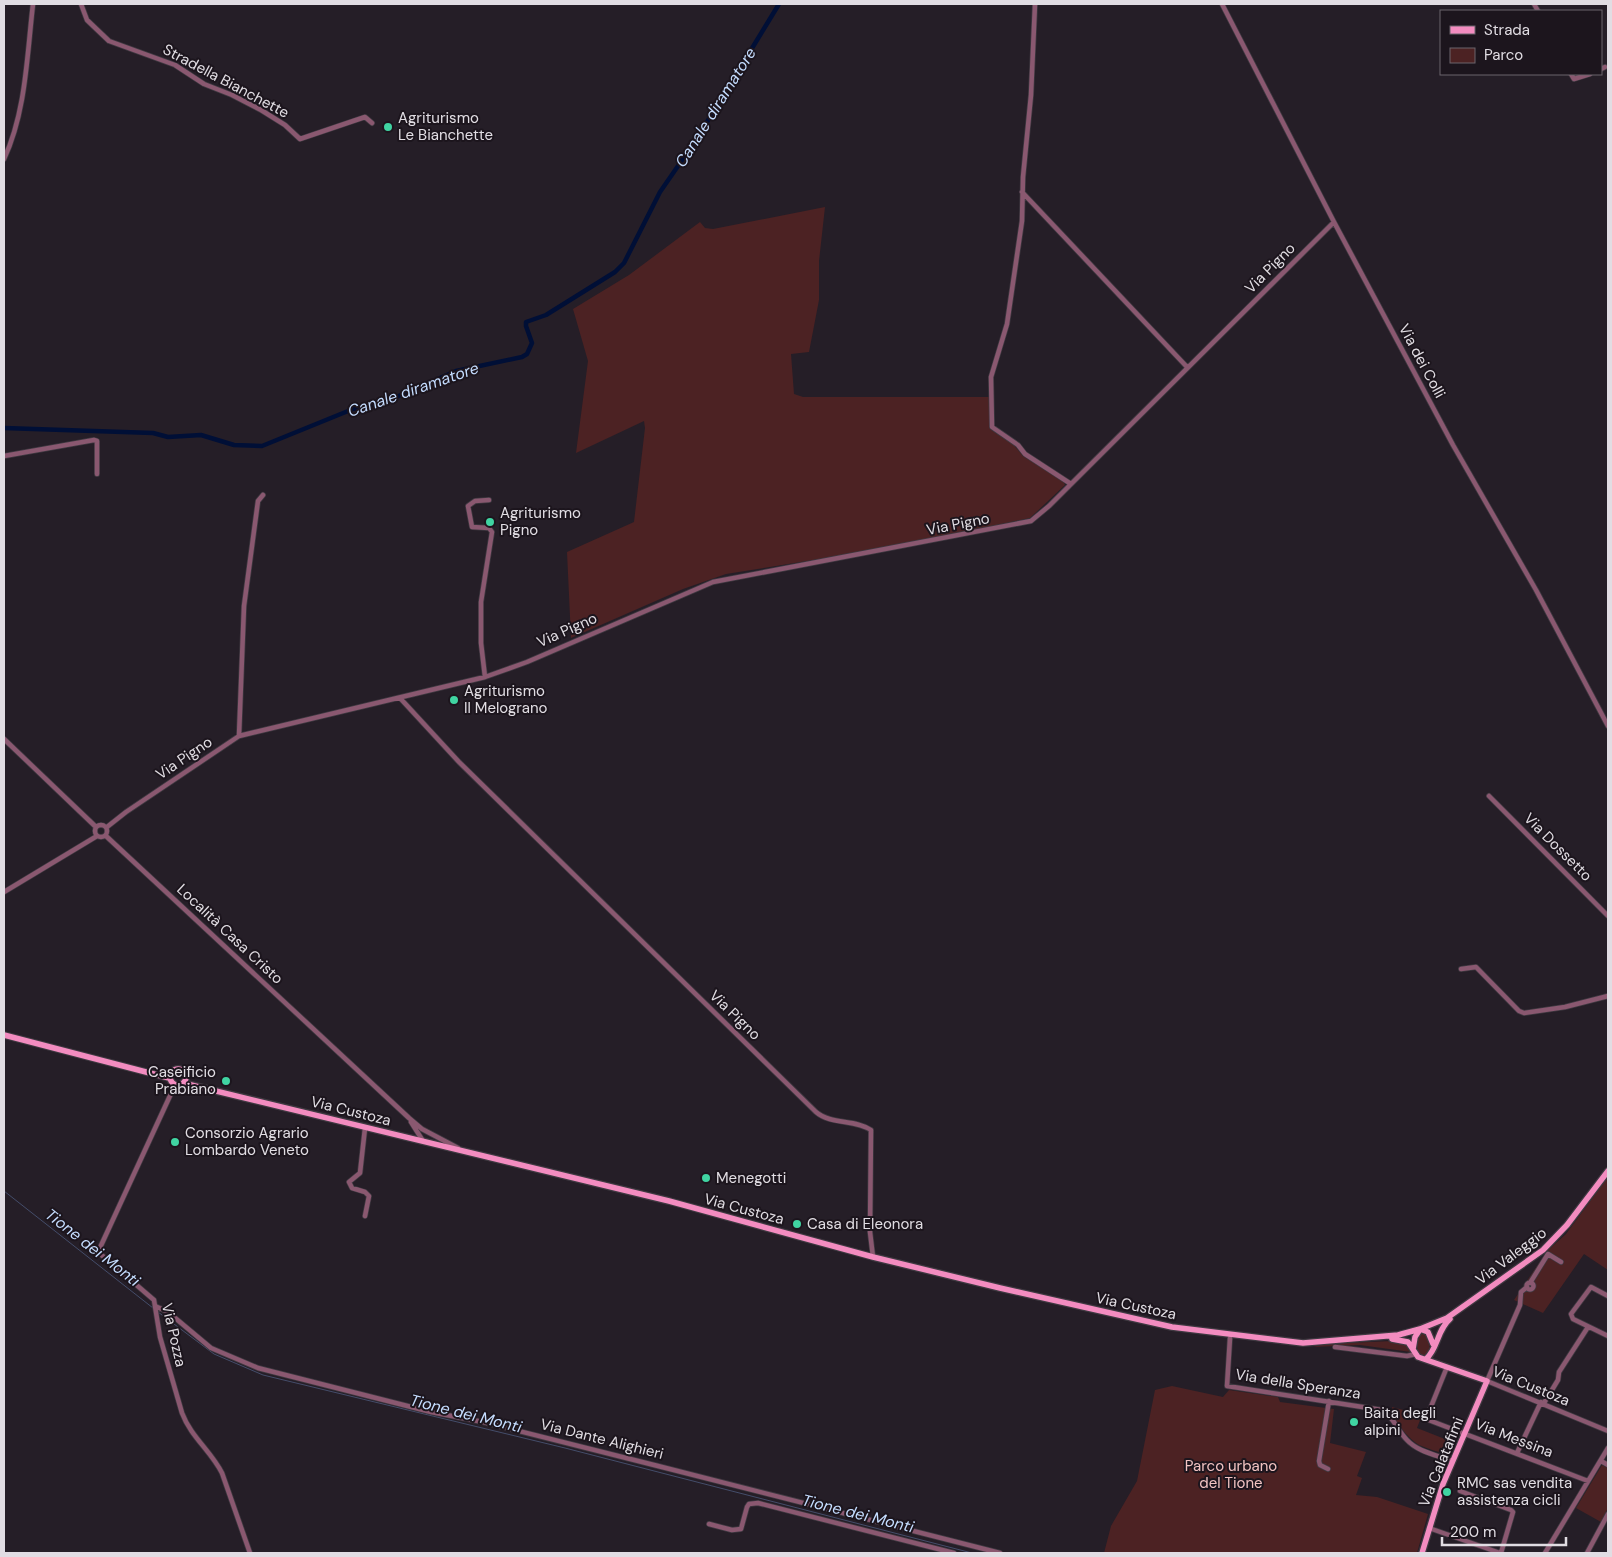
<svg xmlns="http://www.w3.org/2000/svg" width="1612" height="1557" font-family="'DM Sans',sans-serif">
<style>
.green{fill:#4c2223}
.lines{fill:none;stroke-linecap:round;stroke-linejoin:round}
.stream{stroke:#444d6a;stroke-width:1}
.canal{stroke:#000f36;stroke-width:4.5}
.minor-casing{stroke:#3f3941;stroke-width:6}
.major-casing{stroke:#3f3941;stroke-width:8}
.minor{stroke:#8a5870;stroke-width:4.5}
.major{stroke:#f38cc0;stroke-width:5.5}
.poi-dot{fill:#40d4a2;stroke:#1c151d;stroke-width:2}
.labels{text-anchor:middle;stroke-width:4;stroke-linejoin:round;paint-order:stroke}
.street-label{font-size:15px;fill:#e1dde3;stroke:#1c151d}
.poi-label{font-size:15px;fill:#e1dde3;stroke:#1c151d;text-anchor:start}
.park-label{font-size:15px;fill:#f2c3c2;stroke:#1c151d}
.water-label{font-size:16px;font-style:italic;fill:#c4dcfe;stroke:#1c151d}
</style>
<rect width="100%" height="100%" fill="#251e27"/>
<path class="green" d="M825,207L819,261V300L809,352L791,354L794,394L803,397H989L990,429L1013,444L1023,456L1063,480L1065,485L1030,518L894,547L726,574L683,589L571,638L567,552L634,522L645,428L644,421L576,453L588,361L573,309L629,275L700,222L705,228L713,229Z
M1608,1177V1270L1584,1254L1543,1313L1514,1300L1547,1251L1566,1234Z
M1422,1333H1425C1429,1341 1434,1351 1423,1356L1418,1352L1416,1342Z
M1392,1341L1404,1343L1411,1352L1360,1345L1313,1347L1325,1344Z
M1172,1386L1223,1397L1229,1390L1278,1397L1280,1402L1334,1409L1330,1443L1366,1452L1357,1476L1362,1478L1356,1495L1377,1497L1428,1514L1417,1553H1104L1111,1526L1137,1481L1155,1390Z
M1392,1407L1422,1415L1417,1428L1455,1443L1449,1455C1439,1452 1428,1449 1419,1445C1409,1439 1391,1419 1392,1407Z
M1602,1465L1608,1468V1508L1601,1522L1576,1508Z"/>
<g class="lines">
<path class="stream" d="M4,1191L153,1308
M158,1312L214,1354L263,1375L565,1448L972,1553"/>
<path class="canal" d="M4,428L153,433L168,437L201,435L234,445L262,446L353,409L385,402L456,371L522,357L527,354L532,343L526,326V322L546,315L615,272L624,263L660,192L696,140L779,4"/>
<g class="minor-casing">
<path id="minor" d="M81,4L87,20L109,41L175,65L204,84L232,95L261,110L285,125L300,139L365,117L372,123
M1035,4L1031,95L1023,177L1022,221L1007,324L991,377L992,427L1018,445L1025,454L1071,484
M1222,4L1334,222L1453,445L1536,590L1608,726
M1534,4L1538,11
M1601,69L1605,67
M1571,74L1574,79L1590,74
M4,159C26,112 27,55 33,4
M1022,192L1187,367
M4,456L94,440L97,441V474
M485,677L481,643V602L492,532L489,528L472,527L468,506L475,501L489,500
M400,698L459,762L816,1112C831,1125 855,1119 871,1130L870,1232L873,1257
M239,736L244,606L258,501L263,495
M4,739L96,827
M1489,796L1608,916
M95 831a6 6 0 1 1 12 0a6 6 0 1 1-12 0Z
M107,827L126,812L239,736L485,677L527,662L713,582L1031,521L1049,506L1334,222
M106,836L409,1118L422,1129L458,1148
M4,892L97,836
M1461,969L1476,967L1519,1011L1524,1013L1565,1007L1608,996
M175,1085L98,1252L154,1300L160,1337L182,1413C191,1437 211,1451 222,1473L250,1553
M411,1122L423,1141
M365,1216L369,1196L365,1192L352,1188L349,1182L360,1173L365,1128
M1526.5 1286a3.5 3.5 0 1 1 7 0a3.5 3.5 0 1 1-7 0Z
M1530,1283L1548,1254L1561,1262
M1527,1287L1521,1292L1520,1305L1487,1381L1608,1431
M1608,1296L1591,1287L1571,1314L1573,1319L1608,1336
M155,1306L168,1312L211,1348L258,1368L431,1412L483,1422L658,1466L1000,1553
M1230,1338L1227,1386L1382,1410C1394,1417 1397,1430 1407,1440C1418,1452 1437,1455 1452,1461
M1335,1347L1407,1356L1416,1354
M1447,1367L1426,1419L1588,1481
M1544,1403L1558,1380L1559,1372L1588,1327
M1517,1453L1541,1402
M1601,1461L1608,1465
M1328,1469L1320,1465L1319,1461L1329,1401
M1460,1491L1511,1510L1513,1512L1501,1553
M709,1524L732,1530L741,1529L747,1507L749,1504L758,1503L954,1553
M1429,1528L1500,1553
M1545,1553L1608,1448
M1587,1553L1608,1514"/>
</g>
<g class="major-casing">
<path id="major" d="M4,1035L169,1078
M170 1077a8 8 0 1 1 16 0a8 8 0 1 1-16 0Z
M183,1083L669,1201L873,1257L1000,1288L1172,1327L1303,1343L1398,1335L1420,1329L1447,1318L1543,1250L1567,1225L1608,1171
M1420,1329L1428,1332L1433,1344
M1392,1339L1408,1342L1418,1357L1487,1381L1443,1484L1422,1553
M1413,1349L1415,1337L1419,1331
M1426,1359C1438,1349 1437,1330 1450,1319"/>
</g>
<use href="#minor" class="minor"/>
<use href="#major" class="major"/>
</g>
<g class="poi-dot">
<circle cx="388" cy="127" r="5"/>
<circle cx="490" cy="522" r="5"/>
<circle cx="454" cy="700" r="5"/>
<circle cx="226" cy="1081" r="5"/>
<circle cx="175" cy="1142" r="5"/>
<circle cx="706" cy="1178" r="5"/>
<circle cx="797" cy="1224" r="5"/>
<circle cx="1354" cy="1422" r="5"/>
<circle cx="1447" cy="1492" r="5"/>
</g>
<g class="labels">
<g class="street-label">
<text transform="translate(226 81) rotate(28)" y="5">Stradella Bianchette</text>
<text transform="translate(1270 268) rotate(-45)" y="5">Via Pigno</text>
<text transform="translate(1422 361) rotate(62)" y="5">Via dei Colli</text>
<text transform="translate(958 524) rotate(-11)" y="5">Via Pigno</text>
<text transform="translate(567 630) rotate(-24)" y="5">Via Pigno</text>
<text transform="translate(184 758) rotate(-34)" y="5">Via Pigno</text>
<text transform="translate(1558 847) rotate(45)" y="5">Via Dossetto</text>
<text transform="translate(230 934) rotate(43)" y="5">Località Casa Cristo</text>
<text transform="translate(735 1015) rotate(44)" y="5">Via Pigno</text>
<text transform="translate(351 1111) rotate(14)" y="5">Via Custoza</text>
<text transform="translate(744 1209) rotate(15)" y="5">Via Custoza</text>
<text transform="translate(1511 1256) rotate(-37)" y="5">Via Valeggio</text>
<text transform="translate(1136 1306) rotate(12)" y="5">Via Custoza</text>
<text transform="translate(174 1335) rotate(77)" y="5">Via Pozza</text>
<text transform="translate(1298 1384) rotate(9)" y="5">Via della Speranza</text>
<text transform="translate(1531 1386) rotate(22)" y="5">Via Custoza</text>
<text transform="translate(1514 1438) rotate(21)" y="5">Via Messina</text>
<text transform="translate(602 1439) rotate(14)" y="5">Via Dante Alighieri</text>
<text transform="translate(1441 1462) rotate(-68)" y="5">Via Calatafimi</text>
</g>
<g class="poi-label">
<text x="398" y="123">Agriturismo<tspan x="398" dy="17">Le Bianchette</tspan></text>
<text x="500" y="518">Agriturismo<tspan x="500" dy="17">Pigno</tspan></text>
<text x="464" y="696">Agriturismo<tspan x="464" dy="17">Il Melograno</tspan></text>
<text x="216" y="1077" text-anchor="end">Caseificio<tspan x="216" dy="17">Prabiano</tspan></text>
<text x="185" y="1138">Consorzio Agrario<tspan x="185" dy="17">Lombardo Veneto</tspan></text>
<text x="716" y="1183">Menegotti</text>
<text x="807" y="1229">Casa di Eleonora</text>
<text x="1364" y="1418">Baita degli<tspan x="1364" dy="17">alpini</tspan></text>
<text x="1457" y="1488">RMC sas vendita<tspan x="1457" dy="17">assistenza cicli</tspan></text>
</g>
<g class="park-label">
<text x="1231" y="1471">Parco urbano<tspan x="1231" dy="17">del Tione</tspan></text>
</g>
<g class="water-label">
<text transform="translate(715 107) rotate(-58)" y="6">Canale diramatore</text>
<text transform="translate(413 389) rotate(-19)" y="6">Canale diramatore</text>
<text transform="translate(93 1247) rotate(38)" y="6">Tione dei Monti</text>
<text transform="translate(466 1413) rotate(14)" y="6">Tione dei Monti</text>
<text transform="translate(858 1513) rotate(14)" y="6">Tione dei Monti</text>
</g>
</g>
<rect width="1612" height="1557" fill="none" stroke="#e1dde3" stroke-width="10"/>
<rect x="1440" y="10" width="162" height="65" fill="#1c151d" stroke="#6b656c"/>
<rect x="1450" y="26" width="25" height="8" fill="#f38cc0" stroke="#6b656c"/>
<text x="1484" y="35" font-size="15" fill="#e1dde3">Strada</text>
<rect x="1450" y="48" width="25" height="15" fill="#4c2223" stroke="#6b656c"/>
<text x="1484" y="60" font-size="15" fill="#e1dde3">Parco</text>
<path d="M1442 1537v8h124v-8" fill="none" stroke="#e1dde3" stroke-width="2.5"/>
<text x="1450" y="1537" font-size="15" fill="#e1dde3" stroke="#1c151d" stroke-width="4" paint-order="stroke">200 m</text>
</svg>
